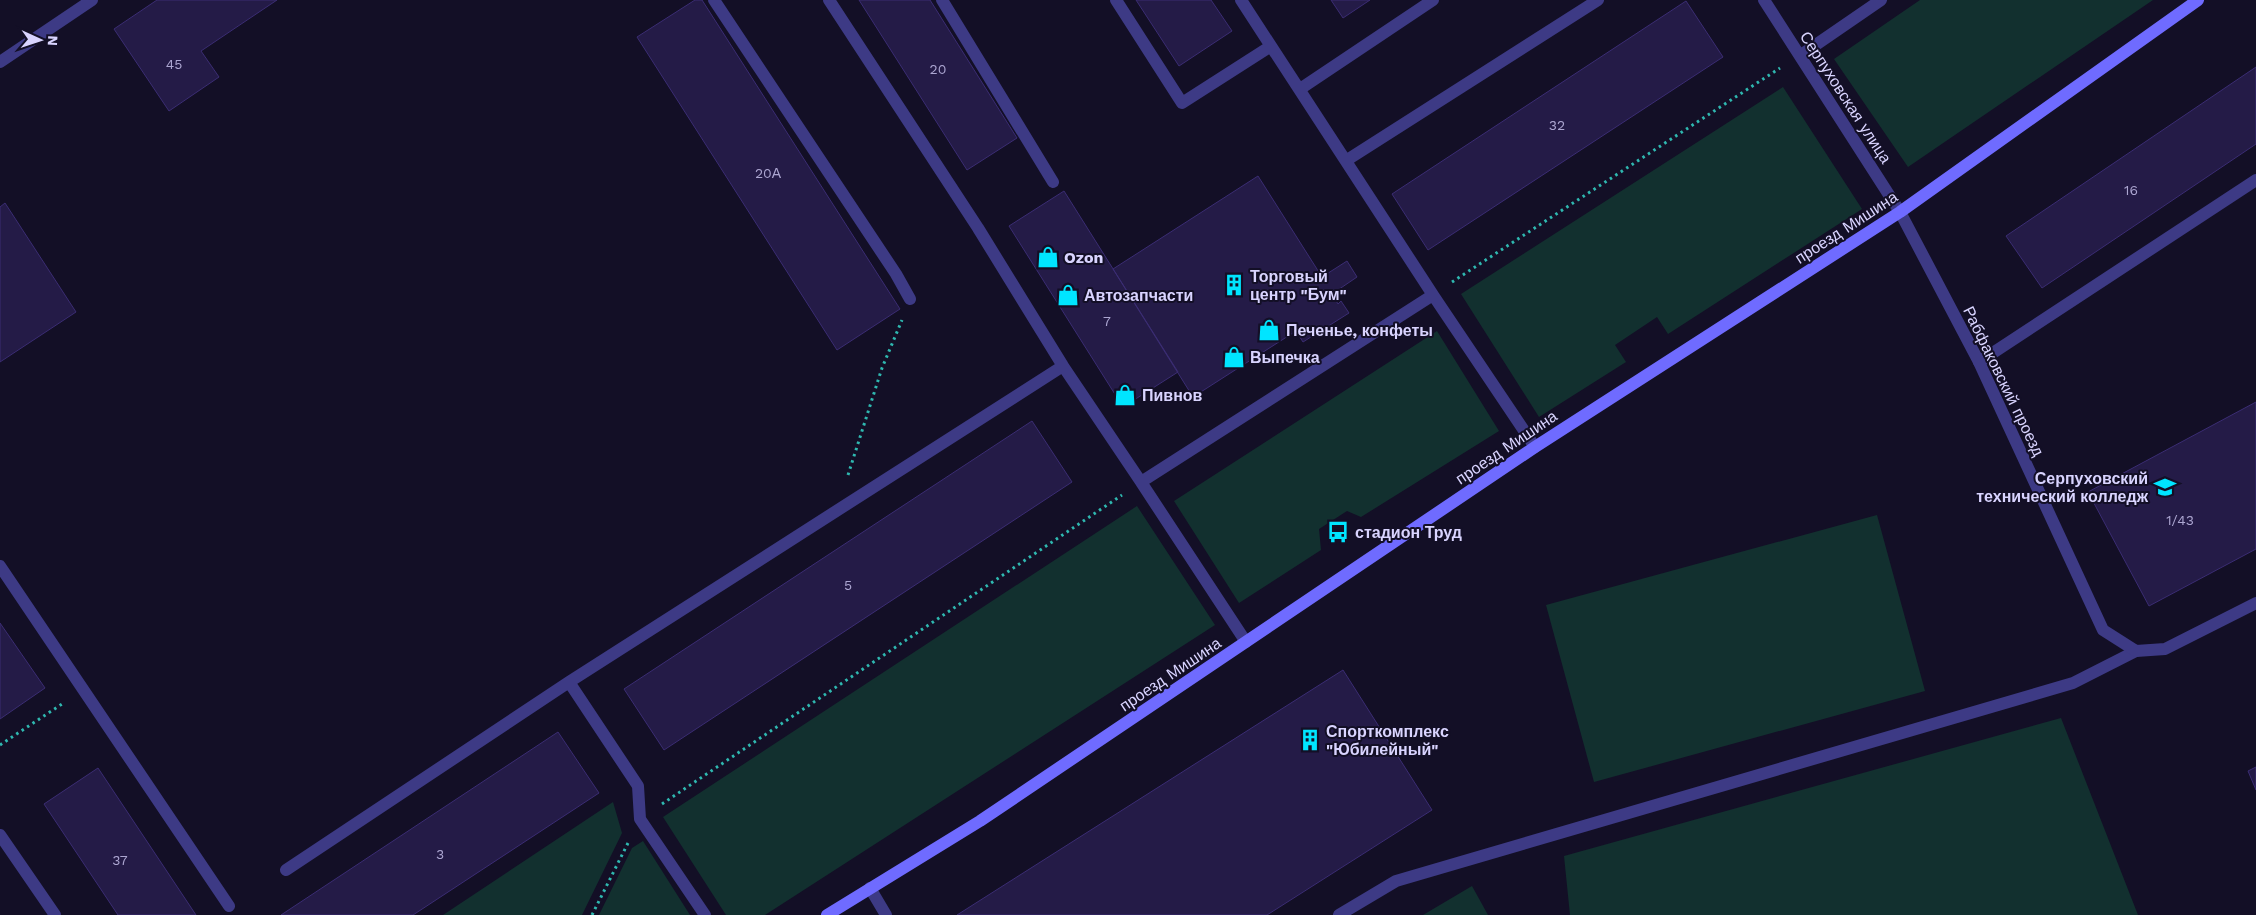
<svg xmlns="http://www.w3.org/2000/svg" width="2256" height="915" font-family="'Work Sans',sans-serif">
<style>
.green{fill:#12302f}
.building{fill:#241b47;stroke:#3b2d73}
.lines{fill:none;stroke-linecap:round;stroke-linejoin:round}
.path{stroke:#2fb8b0;stroke-width:3;stroke-dasharray:2.5 4;stroke-linecap:butt}
.service{stroke:#3d3a85;stroke-width:12}
.minor{stroke:#3d3a85;stroke-width:12}
.tertiary{stroke:#3d3a85;stroke-width:12}
.secondary{stroke:#6f6bff;stroke-width:12}
.labels{text-anchor:middle;stroke-width:4;stroke-linejoin:round;paint-order:stroke}
.number-label{font-size:14px;fill:#aca6d1}
.street-label{font-size:16px;fill:#d9d4ff;stroke:#130f26}
.poi-label{font-size:16px;font-weight:bold;fill:#d9d4ff;stroke:#130f26;text-anchor:start}
</style>
<rect width="100%" height="100%" fill="#130f26"/>
<path class="green" d="M1920,0H2153L1908,167L1834,59Z
M1783,87L1862,209L1668,334L1657,317L1615,345L1626,362L1539,417L1461,294Z
M1437,331L1499,431L1361,517L1347,511L1319,529L1321,550L1239,603L1174,501Z
M1137,506L1215,625L765,915H726L663,817Z
M1877,515L1925,691L1594,782L1546,605Z
M2061,718L2138,915H1570L1564,856Z
M613,802L622,833L582,915H443Z
M643,841L690,915H599L632,848Z
M1472,886L1488,915H1423Z"/>
<path class="building" d="M157,0H277L201,51L219,77L169,111L114,29Z
M695,0H702L900,309L837,350L637,37Z
M859,0H930L1017,138L967,170Z
M1136,0H1211L1232,31L1179,66Z
M1331,0H1370L1343,18Z
M1686,1L1723,57L1428,250L1392,194Z
M2256,67V144L2042,288L2006,236Z
M1258,176L1322,277L1347,261L1357,277L1332,294L1338,304L1341,301L1349,313L1303,342L1296,331L1193,397L1113,269Z
M1064,191L1178,372L1123,407L1009,226Z
M5,203L76,312L0,362V207Z
M2256,402V549L2149,606L2088,492Z
M1032,421L1072,482L664,750L624,689Z
M0,623L45,688L0,719Z
M1343,670L1432,810L1267,915H957Z
M558,732L599,793L413,915H281Z
M2256,767V790L2248,771Z
M98,768L196,915H118L44,804Z"/>
<g class="lines">
<path class="path" d="M1452,282L1780,68
M848,475L882,368L902,320
M0,745L65,702
M662,804L1122,495
M592,915L628,843"/>
<path class="service" d="M714,0L896,274L910,299
M829,0L978,228L1063,366L1141,482
M942,0L1053,182
M1116,0L1182,103L1271,46
M1241,0L1433,295
M1801,55L1881,0
M1300,89L1433,0
M1347,160L1598,0
M1979,362L2256,180
M0,566L229,906
M1246,642L1141,482L1433,295L1535,447
M569,682L638,786L640,819L705,915
M286,870L569,682L1063,366
M870,888L886,915
M1339,915L1396,881L2073,683L2136,651"/>
<path class="minor" d="M1764,0L1900,212
M0,62L92,0"/>
<path class="tertiary" d="M1900,212L1979,362L2103,630L2136,651L2165,649L2256,603
M0,835L55,915"/>
<path class="secondary" d="M827,915L980,821L1535,447L1900,212L2198,0"/>
</g>
<defs>
<g id="shop-bare" transform="scale(1.725)"><path d="M-5-2.5h2.3a2.7 3.5 0 0 1 5.4 0H5L5.5 6h-11ZM-1.5-2.5h3a1.5 2.3 0 0 0-3 0Z" fill="#00e5ff" stroke="#130f26" stroke-width="2.5" paint-order="stroke"/></g>
<g id="building-bare" transform="scale(1.725)"><path d="M-4-6H4V6H1V3H-1V6H-4ZM-2.5-4.3h1.7v1.8h-1.7ZM.8-4.3h1.7v1.8H.8ZM-2.5-1h1.7V.8h-1.7ZM.8-1h1.7V.8H.8Z" fill="#00e5ff" stroke="#130f26" stroke-width="2.5" paint-order="stroke"/></g>
<g id="university-bare" transform="scale(1.725)"><path d="M0-5L7-2L0 1L-7-2ZM-4 1L0 2.5L4 1V4Q0 6-4 4Z" fill="#00e5ff" stroke="#130f26" stroke-width="2.5" paint-order="stroke"/></g>
<g id="bus-bare" transform="scale(1.725)"><path d="M-5-6H5V4H4V6H2V4H-2V6H-4V4H-5ZM-3.5-4V0h7V-4ZM-3.5 1.2v1.5H-2V1.2ZM2 1.2v1.5H3.5V1.2Z" fill="#00e5ff" stroke="#130f26" stroke-width="2.5" paint-order="stroke"/></g>
</defs>
<g fill-rule="evenodd">
<use href="#shop-bare" x="1048" y="257"/>
<use href="#building-bare" x="1234" y="285"/>
<use href="#shop-bare" x="1068" y="295"/>
<use href="#shop-bare" x="1269" y="330"/>
<use href="#shop-bare" x="1234" y="357"/>
<use href="#shop-bare" x="1125" y="395"/>
<use href="#university-bare" x="2165" y="487"/>
<use href="#bus-bare" x="1338" y="532"/>
<use href="#building-bare" x="1310" y="740"/>
</g>
<g class="labels">
<g class="number-label">
<text x="174" y="69">45</text>
<text x="938" y="74">20</text>
<text x="1557" y="130">32</text>
<text x="768" y="178">20А</text>
<text x="2131" y="195">16</text>
<text x="1107" y="326">7</text>
<text x="2180" y="525">1/43</text>
<text x="848" y="590">5</text>
<text x="440" y="859">3</text>
<text x="120" y="865">37</text>
</g>
<g class="street-label">
<text transform="translate(1846 97) rotate(57)" y="6">Серпуховская улица</text>
<text transform="translate(1846 227) rotate(-33)" y="6">проезд Мишина</text>
<text transform="translate(2004 381) rotate(64)" y="6">Рабфаковский проезд</text>
<text transform="translate(1506 447) rotate(-34)" y="6">проезд Мишина</text>
<text transform="translate(1170 674) rotate(-34)" y="6">проезд Мишина</text>
</g>
<g class="poi-label">
<text x="1064" y="263">Ozon</text>
<text x="1250" y="282">Торговый<tspan x="1250" dy="18">центр "Бум"</tspan></text>
<text x="1084" y="301">Автозапчасти</text>
<text x="1286" y="336">Печенье, конфеты</text>
<text x="1250" y="363">Выпечка</text>
<text x="1142" y="401">Пивнов</text>
<text x="2148" y="484" text-anchor="end">Серпуховский<tspan x="2148" dy="18">технический колледж</tspan></text>
<text x="1355" y="538">стадион Труд</text>
<text x="1326" y="737">Спорткомплекс<tspan x="1326" dy="18">"Юбилейный"</tspan></text>
</g>
</g>
<g transform="translate(40 40) rotate(93)" stroke="#130f26" stroke-width="4" paint-order="stroke">
<path d="M0-4L9 19L0 12L-9 19Z" fill="#d9d4ff"/>
<text y="-8" font-size="14" font-weight="bold" text-anchor="middle" fill="#d9d4ff">N</text>
</g>
</svg>
